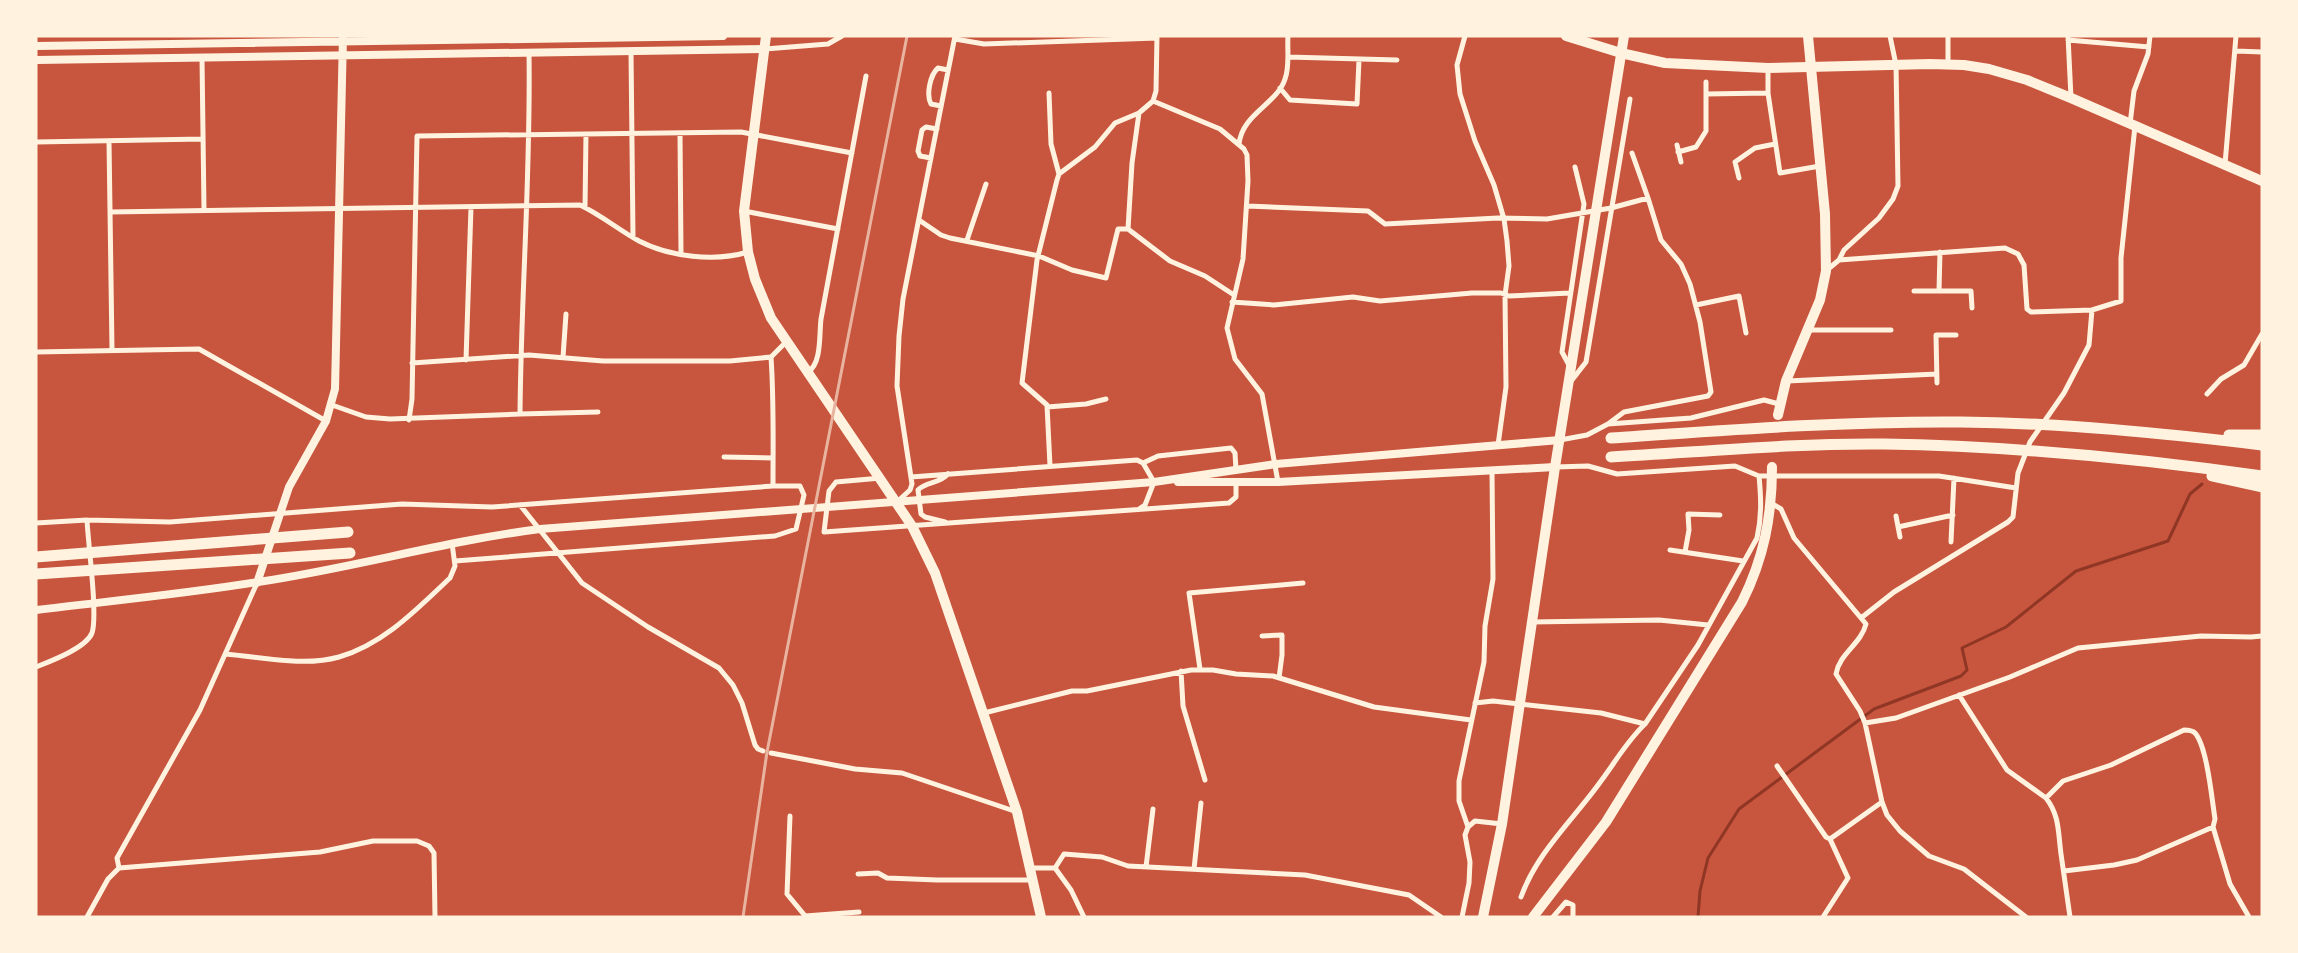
<svg xmlns="http://www.w3.org/2000/svg" width="2298" height="953" font-family="Figtree,sans-serif">
<style>
.lines{fill:none;stroke-linecap:round;stroke-linejoin:round}
.stream{stroke:#8f3625;stroke-width:3}
.minor{stroke:#fff3e0;stroke-width:5}
.tertiary{stroke:#fff3e0;stroke-width:8}
.primary{stroke:#fff3e0;stroke-width:10}
.trunk{stroke:#fff3e0;stroke-width:10}
.motorway{stroke:#fff3e0;stroke-width:11}
.rail{stroke:#e9b49f;stroke-width:3}
</style>
<rect width="100%" height="100%" fill="#c8553d"/>
<g class="lines">
<path class="stream" d="M1698,917L1700,891L1708,858L1739,809L1874,709L1961,676L1967,670L1962,648L2006,627L2076,571L2168,541L2190,494L2202,484"/>
<path class="minor" d="M1465,36L1457,65L1460,94L1475,141L1494,185L1504,219L1507,241L1509,266L1505,295L1506,387L1498,445
M1948,36V64
M2068,36L2071,98
M955,39L984,44L1157,38
M2068,40L2149,47
M765,49L828,44L842,36
M631,51L633,237
M2236,51L2262,52
M1288,57L1397,60
M202,58L204,210
M1768,68V93L1780,173L1820,166
M1280,88L1290,100L1357,104L1359,60
M1049,93L1051,144L1059,174
M1706,94L1768,93
M1153,101L1220,129L1244,149L1247,155L1248,181L1243,259L1227,328L1235,359L1262,394L1278,482
M941,106L931,104C926,95 930,75 938,68L948,70
M1139,113L1132,163L1128,229L1170,261L1205,276L1234,295
M2130,124L2134,91L2148,54L2150,36
M680,133L681,254
M109,141L112,349
M36,142L203,139
M1239,144C1242,114 1277,104 1285,79C1290,66 1287,50 1288,36
M1677,145L1681,162
M1678,152L1696,147L1706,131V82
M1632,153L1648,198
M931,158L920,156L918,151L922,130L926,127L937,129
M2225,164L2236,36
M1739,178L1735,162L1755,148L1775,144
M1247,206L1368,211L1385,224L1498,218L1547,219L1611,208L1648,198L1661,240L1681,264L1690,284L1700,322L1711,392L1708,396L1624,412L1608,424
M585,207L586,134
M744,211L838,229
M110,212L580,205C601,215 619,230 639,241C670,257 715,262 748,252
M919,220L941,235L950,238L1039,256L1072,270L1106,278L1118,229H1128
M967,240L986,184
M1839,260L2005,248L2018,254L2024,265L2027,309L2031,312L2092,310L2121,301V258L2135,126
M1827,270L1839,260L1844,250L1879,218L1893,199L1898,186L1896,65L1890,36
M1914,291H1971L1972,308
M1939,291L1940,252
M1232,302L1274,305L1353,297L1380,301L1472,293H1501L1509,296L1570,293
M1696,305L1739,296L1746,333
M1808,330H1891
M36,352L199,349L326,421
M563,357L566,314
M771,357C774,400 773,443 773,486
M466,360L471,207
M412,363L529,355L603,361H730L771,357L786,342
M1570,367L1562,352L1584,204L1575,167
M808,372C822,363 819,335 821,319C836,238 851,157 866,76
M1572,380L1586,362L1630,99
M1787,381L1937,374
M1937,383L1936,335H1956
M2207,394L2221,379L2244,365L2262,334
M332,405L366,417L390,419L520,414C521,293 531,173 529,53
M1047,407L1086,404L1106,399
M520,414L598,412
M409,420L412,399L417,136L741,132L852,153
M1560,440L1587,435L1608,424L1691,418L1764,400L1779,404
M724,457L773,458
M1143,463L1158,456L1231,448L1235,453L1236,470
M1050,466L1047,405L1022,383L1037,260L1057,180L1059,174L1095,147L1115,123L1139,113L1153,101L1156,91L1157,36
M1555,467L1588,466L1617,474L1735,466L1759,476H1939L2016,488
M911,477L1137,460L1143,463L1154,482L1145,505L1139,509
M881,478L836,482L829,491L824,532L1229,503L1236,497V483
M898,501L910,490L912,484L897,386L899,336L903,299L955,36
M1771,503L1781,509L1794,538L1866,624C1861,644 1839,654 1836,674L1860,711L1865,723L1882,802L1887,815L1900,831L1929,856L1964,869L2026,917
M520,505L582,583L648,627L719,668L733,685L742,703L755,745L758,749L763,751
M1896,516L1900,537
M945,522L925,517L921,514L918,490C926,481 940,484 948,474
M36,523L87,520L170,522L402,504L492,507L773,486H800L804,495L796,529L775,536L455,561
M1898,527L1953,515
M1951,542L1954,478
M1670,550L1743,561
M1685,552L1689,530L1688,514L1720,515
M1861,618L1894,592L2008,522L2013,517L2018,473L2030,442L2064,393L2089,345L2092,310
M1532,622L1659,620L1708,625
M1262,636L1282,635V655L1279,678
M225,654C261,657 304,667 339,657C384,644 417,609 450,578L455,566L452,543
M36,667C51,661 86,648 92,633C98,615 88,543 87,520
M1200,669L1189,593L1303,583
M1181,671L1183,706L1205,780
M1959,695L2007,770L2046,798C2060,816 2058,833 2061,854C2064,875 2067,896 2070,917
M1475,703L1493,701L1601,713L1645,724L1698,645L1757,538C1762,516 1761,497 1759,476
M984,713L1072,691H1087L1191,670H1213L1236,674L1273,676L1374,707L1471,720
M1865,723L1896,718L2010,677L2078,648L2201,636L2251,637L2262,636
M771,753L855,769L902,773L1017,812
M1777,766L1826,837L1830,839L1848,878L1823,917
M2046,798L2063,781L2111,765L2184,730C2188,730 2192,730 2195,733C2207,746 2212,800 2215,819L2213,827L2230,884L2249,917
M790,816L787,894L806,917
M1468,827L1459,801V781L1484,662L1485,626L1493,579L1492,470
M1830,839L1882,802
M1146,867L1153,809
M119,868L117,858L200,710L257,583
M1030,868H1055L1071,890L1084,917
M1055,868L1064,854L1102,857L1128,866L1305,875L1409,895L1441,917
M1194,869L1201,803
M2064,871L2114,865L2137,860L2213,827
M858,874L878,873L887,878L937,880H1032
M1521,897C1537,852 1574,819 1601,781C1616,761 1627,741 1645,724
M805,916L859,912
M87,917L108,879L119,868L320,852L373,841H417L429,846L434,853L435,917
M1462,917L1469,883L1470,862L1465,835L1468,827L1475,821L1502,824
M1553,917L1566,902L1573,905V917"/>
<path class="tertiary" d="M36,46L723,36
M36,60L765,49
M1178,482H1278L1555,467
M257,583L289,487L326,421L335,389L343,36
M36,610C110,601 184,594 258,582C353,568 445,541 540,529L1154,482L1276,464L1560,440"/>
<path class="primary" d="M766,36L744,211L748,252L755,279L771,318L912,526L935,573L1017,812L1041,917
M1778,415L1786,381L1820,300L1826,271L1825,214L1808,36
M1483,917L1502,824L1555,467L1624,36
M1533,917L1606,822L1742,602C1764,558 1772,516 1772,467"/>
<path class="trunk" d="M1566,36L1621,53L1665,63L1768,68L1930,64L1964,65L1989,69L2027,80L2071,98L2262,181"/>
<path class="motorway" d="M2229,435H2262
M1611,438C1727,430 1844,421 1961,422C2062,423 2162,433 2262,445
M1611,457C1702,452 1793,443 1884,444C2011,446 2136,458 2262,476
M2212,476L2262,487
M36,557L348,532
M36,574L350,553"/>
<path class="rail" d="M743,917L767,752L907,36"/>
</g>
<rect width="2298" height="953" fill="none" stroke="#fff3e0" stroke-width="75"/>
</svg>
